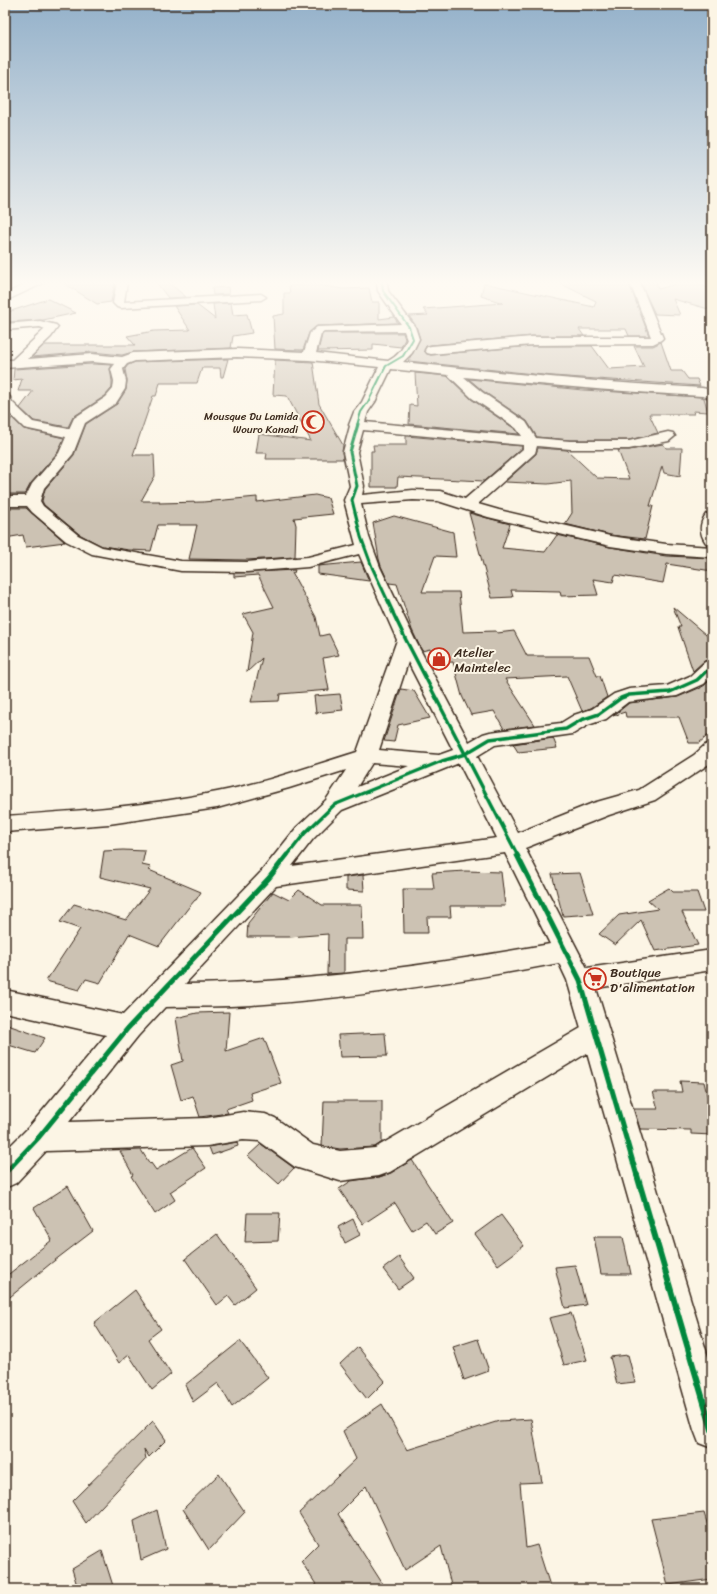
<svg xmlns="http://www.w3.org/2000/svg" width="717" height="1594" font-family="Sriracha,sans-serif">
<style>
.building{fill:#ccc2b3;stroke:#3b2a1e}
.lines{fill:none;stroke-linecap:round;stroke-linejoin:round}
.minor-casing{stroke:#3b2a1e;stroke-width:3}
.minor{fill:#fcf5e5;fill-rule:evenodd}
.cycleway-far4-casing{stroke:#fcf5e5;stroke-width:3.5}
.cycleway-far3-casing{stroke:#fcf5e5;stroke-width:5}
.cycleway-far2-casing{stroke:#fcf5e5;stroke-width:6}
.cycleway-far1-casing{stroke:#fcf5e5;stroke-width:8}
.cycleway-casing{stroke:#fcf5e5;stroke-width:9}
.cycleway-far4{stroke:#00873e;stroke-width:2}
.cycleway-far3{stroke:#00873e;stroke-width:3}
.cycleway-far2{stroke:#00873e;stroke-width:3.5}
.cycleway-far1{stroke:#00873e;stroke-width:5}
.cycleway{stroke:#00873e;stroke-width:6}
.labels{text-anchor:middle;stroke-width:4;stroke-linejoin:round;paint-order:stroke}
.far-poi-label{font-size:11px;fill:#3b2a1e;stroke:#fcf5e5;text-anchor:end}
.poi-label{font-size:13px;fill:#3b2a1e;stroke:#fcf5e5;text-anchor:start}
</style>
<rect width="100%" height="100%" fill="#fcf5e5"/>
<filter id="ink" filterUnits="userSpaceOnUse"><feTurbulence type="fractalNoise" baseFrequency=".025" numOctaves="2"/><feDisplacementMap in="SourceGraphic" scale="8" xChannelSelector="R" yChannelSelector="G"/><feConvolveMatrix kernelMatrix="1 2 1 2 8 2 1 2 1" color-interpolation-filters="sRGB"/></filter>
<g filter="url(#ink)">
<path class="building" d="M62,282H115L111,302L97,304Z
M156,282H168L186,297L168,298Z
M557,282H627L631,289L649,336H629L626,329H579L584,336H532L431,345L426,346L424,351L427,354L431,355L532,346H592L609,369L644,367L634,346H653L661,342L671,371H682L688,379H697L700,386L553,376L408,361L420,339L416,326L409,316L428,315L423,309L503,303L481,296L484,283L594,307L596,301Z
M640,282H656L658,289L684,282H693L712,289V310L673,299L680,315L655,314Z
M312,284L343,289L369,288L372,302H379V319L394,317L398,323L317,326L309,333L303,350L275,349L273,316L284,314V293H290L289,286Z
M228,287L229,294L213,295L212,288Z
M48,299L76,313L43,320L5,322V313Z
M231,303L233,315L247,314L252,333L233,336L231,348L133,352L122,355L92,352L32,357L44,345H135L127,336L154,331L190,330L174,306L197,305L215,319L213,304Z
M324,333H403L405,339L401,347L373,344V350L318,351L322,335Z
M228,359L223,377H221L220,368H202L197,383H160L156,396H153L133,455H154L155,476L141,501H160L159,503L203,502L257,497V502L315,495L328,498L333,514L294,518L296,525L295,557L247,560L189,559L197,525H158L151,551L129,550L102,546L79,534L44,505L42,501L45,489L74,455L86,424L117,404L126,390L127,381L125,369L128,365L135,362Z
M275,360L313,362L319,404L343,445L342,452L343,459H266L267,453H256L259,434L311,441L287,396L273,395Z
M92,364L112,365L110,369L112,381V388L105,396L73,417L68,427L34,421L20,408L33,391H18L22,379L13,380L14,369Z
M415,373L447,376L471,399L515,429L519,434L409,424L410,405L417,406Z
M469,379L583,390L702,397L704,398L708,412L693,411L694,414H649L658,433L629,440H570L537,437L527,421L483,391Z
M12,418L24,429L64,438L58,452L31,483L25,494H5V428Z
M406,436L522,446V448L484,481L398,477L397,487H371V451H374L373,445H406Z
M663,444L666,448H682L680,476L664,473L662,466L650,506H653L645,539L610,535L565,524L572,513L571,481L548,484L505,482L536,454L538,448L567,450L597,478L629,479L618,450H629Z
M5,508H26L65,542L26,547L23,535L5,538Z
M469,513L510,524L502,548L545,552L557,535L610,547L666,556L712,558V571L667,564L663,583L615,575L613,582L593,579L598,595L561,596L560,591L511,590L513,597L492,598Z
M394,516L453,532L456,557L435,556L422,592H459L463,632L496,631L497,633L514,631L527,656H589L597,676H600L607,697L591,708L582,711L567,676L505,679L535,725L504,729L494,711L471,715L462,696L453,662L433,663L430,649L422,651L412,630L397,584L389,583L381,566L379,559L373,523Z
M361,562L369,581L318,574V566Z
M295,570L294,573H292L316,617L320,636L329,634L339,655L323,658L329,690L280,694L279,701L251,702L262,658L247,672L253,632L243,614L274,607L258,575L234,577V573Z
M673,607L712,640V659L704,661L693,671L678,627H681Z
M712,678V732L699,743H689L679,717H626L625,712L613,716L629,703L678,697L699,688L700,689V688L705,685Z
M401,689L414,691L430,718L398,725L394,742L384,741Z
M340,694L343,710L316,713L314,696Z
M553,738L557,748L518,752L513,744Z
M123,850L145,851L142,865L151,867L149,870L201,892L196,900H195L189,907L159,946L129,934L100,983L86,979L79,990L46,981L80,929L60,922L74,904L126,920L150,889L100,877L104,851Z
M465,871L501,872L505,906H450L451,917H427L428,933H404L403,889H434L432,873Z
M580,873L593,914L563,916L552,874Z
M363,875L364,891L346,890V877Z
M669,888L673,892H697L704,912H682L698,945L655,951L641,920L615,945L599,934L619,915L658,909L648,900Z
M299,890L322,905H362L363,939H344V973L327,974L328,934L289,937H247L248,923L273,892L289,900Z
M229,1012L226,1051L264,1038L281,1083L250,1093L252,1100L226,1109L228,1113L200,1117L193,1096L181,1100L171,1065L183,1061L176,1018L197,1013Z
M5,1024L45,1038L35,1053L5,1044Z
M385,1033L387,1056L340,1057L338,1035Z
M680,1081L704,1082L712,1115V1135L691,1134V1130L640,1129L634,1109H658L653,1092H682Z
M324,1101H382V1142L375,1147L340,1149L322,1146Z
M237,1142L238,1146L212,1155L209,1147Z
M261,1144L294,1168L279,1184L248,1156Z
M192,1148L206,1168L170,1192L175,1200L155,1214L131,1176L133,1175L120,1151L141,1150L150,1164L151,1163L156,1170Z
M412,1160L453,1223L435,1234L426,1221L412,1230L395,1203L363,1224L339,1189L351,1181L379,1177L391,1173Z
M68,1186L93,1231L50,1264L5,1301V1277L52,1240L34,1208Z
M247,1213H280L278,1241L245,1242Z
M501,1215L524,1246L498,1265L475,1234Z
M353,1219L360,1235L345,1243L338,1227Z
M217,1234L256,1288L235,1305L228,1296L217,1305L185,1259Z
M594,1237H623L631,1274H601Z
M399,1257L414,1278L398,1289L383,1269Z
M575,1265L586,1305L565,1308L555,1267Z
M135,1290L161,1329L148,1339L171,1374L152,1390L129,1355L119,1363L94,1323Z
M571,1313L587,1360L564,1365L549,1318Z
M478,1339L489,1371L464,1380L453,1347Z
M240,1341L268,1378L232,1407L218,1383L193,1402L185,1385Z
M358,1347L385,1381L367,1399L340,1364Z
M628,1355L635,1382L617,1384L610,1357Z
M382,1404L407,1450L499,1421L531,1419L542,1482L520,1483L526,1548L537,1545L551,1589H452L441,1546L405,1570L366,1486L338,1514L386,1589H319L301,1561L318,1544L299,1513L356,1459L343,1431Z
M153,1421L166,1440L149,1457L144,1449L146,1459L86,1523L72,1501Z
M219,1474L245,1512L209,1550L183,1509Z
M157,1510L166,1549L141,1560L134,1521Z
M704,1513L712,1539V1579L668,1585L651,1519Z
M102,1551L114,1589H78L72,1569Z"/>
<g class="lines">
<g class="minor-casing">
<path id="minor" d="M29,282H43L42,284L5,301V294Z
M117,282H127L124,302L261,294L266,297L261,300L121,308L117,307L113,303Z
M377,282H387L388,291L415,327L419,339L412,353L403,362C503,373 602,383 702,388L712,390V398L702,396C622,392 544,385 464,377L482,392L526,422L536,438L570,441H629L668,432L673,433L675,436L669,441L629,449H570L537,446L535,453L478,504L499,510L610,536L666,544L712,547V557L666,554L610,546L488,517L438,501L413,500L361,504L369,537L380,567L415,640L469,742L483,734L490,732L561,723L574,715L592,709L614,694L629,689L667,686L690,676L705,662L712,660V676L704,684L677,696L628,702L606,719L588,725L573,734L495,745L477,756L518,833L593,803L639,790L694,755L705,745L712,743V762L655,800L609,815L525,848L587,968L712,950V970L596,988L712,1370V1448L699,1443L694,1430L587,1053L390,1172L379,1176L340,1181L295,1167L259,1141L243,1140L207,1146L46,1151L16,1183L5,1188V1151L29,1127L106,1035L5,1012V990L123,1015L261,872L297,827L326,800L346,770L289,788L217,808L109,824L5,832V816C76,811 147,806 217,792C264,783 311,766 357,752L397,640L359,554L308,567L247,572L181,571L92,554L66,541L32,512L27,506H5V496H26L32,484L59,453L66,437L24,428L5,409V396L10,397L12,402L33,422L69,429L74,418L106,397L113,389L114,381L111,369L115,364L92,362L5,368V360H12L45,329L40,327L5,330V324L40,321L56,325L58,327L51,337L28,359L92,354L122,357L133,353L237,349L304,352L310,333L317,327L401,324L378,291ZM404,331L407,339C402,350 398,356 388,361L316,353L321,334L324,332ZM237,357L309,360L379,367L362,402L354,412L349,425L350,426L343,452L350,486L344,500L356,545L308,557L247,562L181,561L102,547L78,535L43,506L40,501L44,488L73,454L85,423L116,403L125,389L126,381L123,369L127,364L135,361ZM391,369L448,375L472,398L516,428L522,436L365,422L368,412L375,402ZM363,430L523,445V449L465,499L440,491L413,490L362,495L364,486L357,452ZM408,662L453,750L439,755L379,750ZM372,763L409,766L357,787ZM459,763L497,838L292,866L313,839L342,810ZM505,853L550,944C429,965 307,983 185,984L276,886ZM559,963L567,980L581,1028L375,1148L340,1151L313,1145L275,1118L265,1114L243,1112L207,1118L69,1122L138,1036L165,1007C194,1006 223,1007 252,1005C355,998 458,982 559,963Z
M628,282H638L642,288L663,338L661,340L653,344L532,345L431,354L427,353L425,350L427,347L431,346L532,337H651L632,288Z
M712,512V545L706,543C699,533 699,524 706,514Z"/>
</g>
<use href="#minor" class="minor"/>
<g class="cycleway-far4-casing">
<path id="cycleway-far4" d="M357,425L361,412L368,402L386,366L403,356L413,339L409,327L383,291L382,282"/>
</g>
<g class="cycleway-far3-casing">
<path id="cycleway-far3" d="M358,424L350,452L357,486L352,500L361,537L372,567L393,612"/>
</g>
<g class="cycleway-far2-casing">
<path id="cycleway-far2" d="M392,611L406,640L518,856
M287,856L305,833L334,805L442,761L465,754L490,739L566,729L581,720L599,714L621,698L629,695L670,692L697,680L712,666"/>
</g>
<g class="cycleway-far1-casing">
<path id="cycleway-far1" d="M517,855L580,980L637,1176
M5,1173L39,1137L128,1028L269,878L287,855"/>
</g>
<g class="cycleway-casing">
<path id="cycleway" d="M637,1175L712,1430"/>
</g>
<use href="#cycleway-far4" class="cycleway-far4"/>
<use href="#cycleway-far3" class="cycleway-far3"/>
<use href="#cycleway-far2" class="cycleway-far2"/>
<use href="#cycleway-far1" class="cycleway-far1"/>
<use href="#cycleway" class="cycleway"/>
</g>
</g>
<linearGradient id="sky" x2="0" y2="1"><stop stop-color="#94b1ca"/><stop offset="0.56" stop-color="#fefaf3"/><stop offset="1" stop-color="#fefaf3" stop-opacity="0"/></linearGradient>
<rect width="717" height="505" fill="url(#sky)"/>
<defs>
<g id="mosque-ring" transform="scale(1.15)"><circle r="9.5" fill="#fcf5e5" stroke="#c8321e" stroke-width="1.5"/><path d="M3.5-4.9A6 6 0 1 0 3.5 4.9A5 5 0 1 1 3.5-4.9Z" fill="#c8321e"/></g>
<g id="shop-ring" transform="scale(1.15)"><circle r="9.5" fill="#fcf5e5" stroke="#c8321e" stroke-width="1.5"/><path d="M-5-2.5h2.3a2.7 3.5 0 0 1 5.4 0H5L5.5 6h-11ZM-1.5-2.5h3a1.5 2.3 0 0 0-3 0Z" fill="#c8321e"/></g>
<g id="supermarket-ring" transform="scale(1.15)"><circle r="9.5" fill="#fcf5e5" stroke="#c8321e" stroke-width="1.5"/><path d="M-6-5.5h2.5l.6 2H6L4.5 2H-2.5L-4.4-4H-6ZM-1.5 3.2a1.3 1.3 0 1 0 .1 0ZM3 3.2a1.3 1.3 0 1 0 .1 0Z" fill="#c8321e"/></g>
</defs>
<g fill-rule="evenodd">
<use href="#mosque-ring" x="313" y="422"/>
<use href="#shop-ring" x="439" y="659"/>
<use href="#supermarket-ring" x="595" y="979"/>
</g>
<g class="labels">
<g class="far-poi-label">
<text x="298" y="420">Mousque Du Lamida<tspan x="298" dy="13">Wouro Kanadi</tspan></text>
</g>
<g class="poi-label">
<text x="454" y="657">Atelier<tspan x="454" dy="15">Maintelec</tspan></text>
<text x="610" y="977">Boutique<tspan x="610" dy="15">D'alimentation</tspan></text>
</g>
</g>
<rect width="717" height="1594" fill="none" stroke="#fcf5e5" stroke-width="20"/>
<rect x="10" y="10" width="697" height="1574" fill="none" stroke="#3b2a1e" stroke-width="1.5" filter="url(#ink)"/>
</svg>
